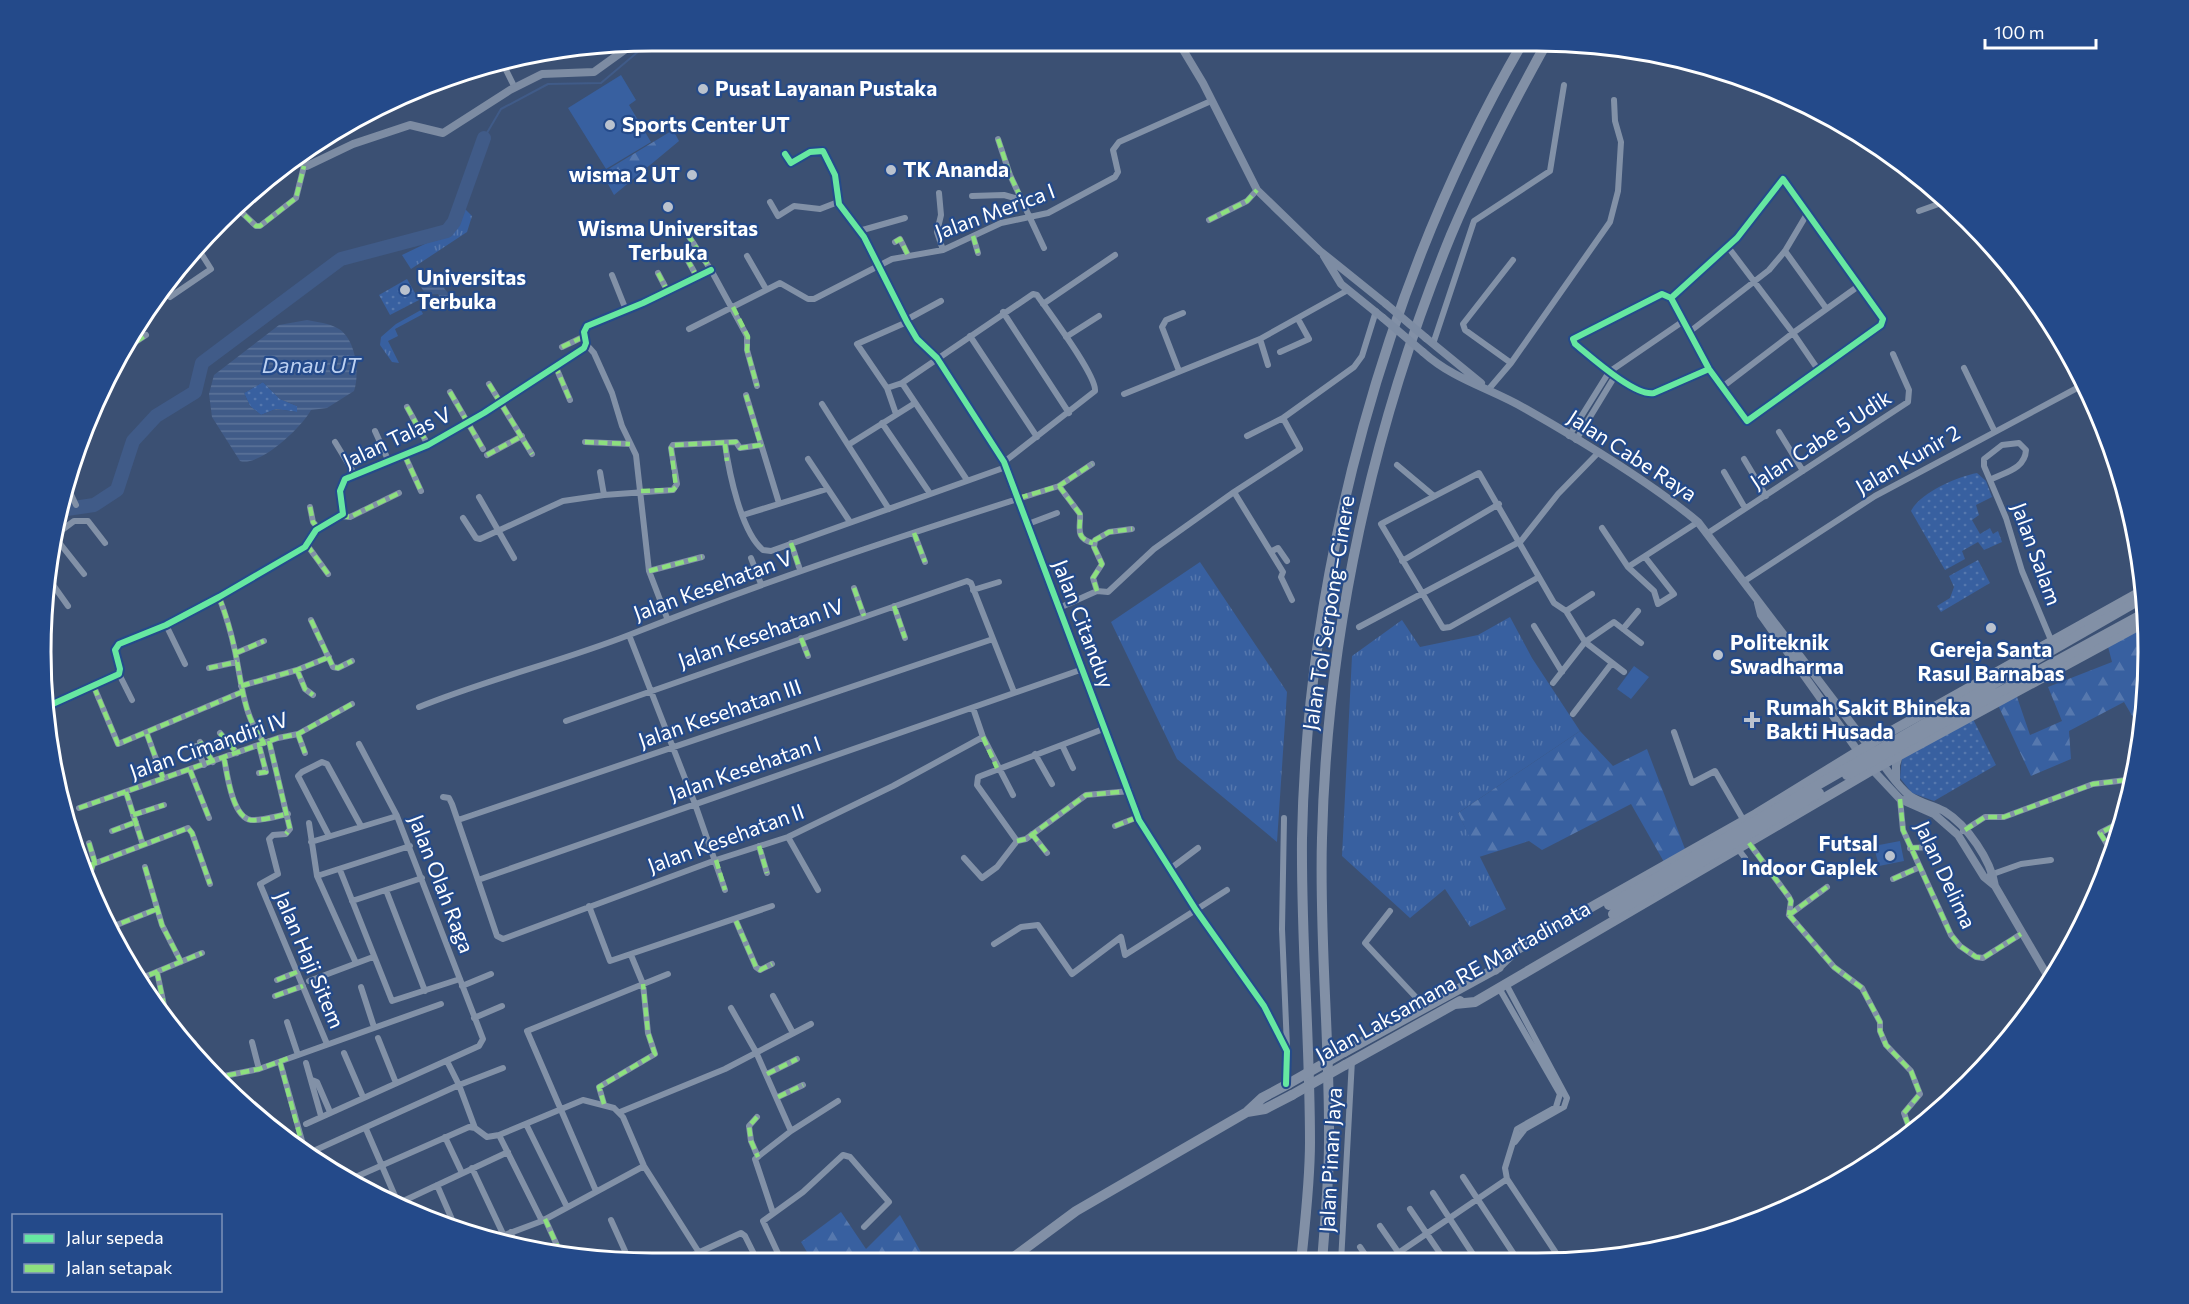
<svg xmlns="http://www.w3.org/2000/svg" width="2189" height="1304" font-family="Commissioner,sans-serif">
<style>
.grass{fill:url(#grass-tufts)}
.forest{fill:url(#forest-firs)}
.park{fill:url(#park-dots)}
.pitch{fill:#3860a0}
.water{fill:url(#water-rules);fill-rule:evenodd}
.lines{fill:none;stroke-linecap:round;stroke-linejoin:round}
.stream{stroke:#405b88;stroke-width:2}
.river{stroke:#405b88;stroke-width:14}
.street{stroke:#8291a7;stroke-width:6}
.secondary{stroke:#7d8ca3;stroke-width:8}
.highway{stroke:#8290a6;stroke-width:10}
.secondary-bridge{stroke:#7d8ca3;stroke-width:8}
.highway-bridge{stroke:#8290a6;stroke-width:10}
.quiet{stroke:#8de07e;stroke-width:4.5;stroke-dasharray:9 4.5;stroke-linecap:butt}
.cycleway-casing{stroke:#244a8a;stroke-width:10}
.cycleway{stroke:#66e7a1;stroke-width:6}
.poi-dot{fill:#bac2ce;stroke:#244a8a;stroke-width:2}
.labels{text-anchor:middle;stroke-width:4.5;stroke-linejoin:round;paint-order:stroke}
.poi-label{font-size:21px;font-weight:bold;fill:#fff;stroke:#244a8a;text-anchor:start}
.street-label{font-size:21px;fill:#fff;stroke:#244a8a}
.water-label{font-size:22px;font-style:italic;fill:#bdd1f1;stroke:#244a8a}
.rim{fill:none;stroke:#fff;stroke-width:3}
</style>
<defs>
<pattern id="grass-tufts" width="24" height="20" patternUnits="userSpaceOnUse" patternTransform="scale(1.5)"><rect width="24" height="20" fill="#3860a0"/><path d="M3 7l-1-3M5 7V3M7 7l1-3M15 17l-1-3M17 17v-4M19 17l1-3" fill="none" stroke="#5678ae"/></pattern>
<pattern id="forest-firs" width="22" height="20" patternUnits="userSpaceOnUse" patternTransform="scale(1.5)"><rect width="22" height="20" fill="#3860a0"/><path d="M5 1l3.5 6h-7zM16 11l3.5 6h-7z" fill="#5678ae"/></pattern>
<pattern id="park-dots" width="8" height="8" patternUnits="userSpaceOnUse" patternTransform="scale(1.5)"><rect width="8" height="8" fill="#3860a0"/><path d="M2 2h.1M6 6h.1" fill="none" stroke="#5678ae" stroke-width="1.8" stroke-linecap="round"/></pattern>
<pattern id="water-rules" width="6" height="5" patternUnits="userSpaceOnUse" patternTransform="scale(1.5)"><rect width="6" height="5" fill="#405b88"/><path d="M0 2.5h6" fill="none" stroke="#5d749a"/></pattern>
</defs>
<rect width="100%" height="100%" fill="#3b5073"/>
<path class="grass" d="M464,208L472,216L467,232L411,269L402,255L452,231L458,225Z
M421,310L423,314L395,329L398,336L388,341L399,363L392,362L380,345L381,337L396,324Z
M1200,562L1287,692L1277,842L1177,759L1111,622Z
M1510,617L1532,658L1580,731L1458,813L1506,909L1470,927L1445,889L1410,918L1342,856L1352,656L1402,620L1420,647L1478,635Z"/>
<path class="forest" d="M673,130L679,141L614,195L602,173Z
M2144,608L2148,652L2141,731L2124,702L2069,731L2071,759L2031,776L1998,705L2016,694L2030,735L2062,721L2048,687L2112,662L2104,631Z
M1580,731L1613,766L1647,749L1685,849L1664,862L1631,804L1542,850L1529,841L1479,857L1458,813Z
M841,1212L866,1249L900,1215L926,1261L813,1262L801,1242Z"/>
<path class="park" d="M407,279L419,300L390,315L379,295Z
M263,382L280,399L297,406V412L276,409L261,415L250,406L244,393Z
M1977,473L1986,481L1992,497L1976,505L1979,515L1972,520L1980,534L1990,528L1993,534L1998,531L2002,542L1984,550L1978,542L1962,551L1965,559L1945,570L1911,511C1921,492 1957,477 1977,473Z
M1978,560L1990,583L1941,612L1937,606L1950,598L1954,587L1949,576Z
M1973,719L1996,765L1934,801L1912,793L1900,778L1902,757Z"/>
<path class="pitch" d="M621,75L636,100L629,105L651,142L606,169L568,108Z
M1634,666L1649,677L1631,699L1617,689Z
M1900,841L1904,861L1879,866L1875,851L1879,850V845Z"/>
<path class="water" d="M431,271L444,277L447,283L444,288L454,301L451,307L445,306L438,294C429,295 424,294 420,285Z
M307,320C317,322 329,323 339,329C356,340 360,373 354,391L327,408L311,410C302,427 260,467 240,461L212,417L209,394L214,375L279,325ZM263,382L280,399L297,406V412L276,409L261,415L250,406L244,393Z"/>
<g class="lines">
<path class="stream" d="M484,138L501,109L548,84L601,83L646,45"/>
<path class="river" d="M60,510L94,505L117,490L133,441L156,416L195,392L202,363L341,259L447,231L454,222L484,138"/>
<path class="street" d="M502,62L515,88
M998,139L1010,175L1044,248
M785,154L791,163L810,152L823,151L835,175L839,204L864,237L907,322L917,339L937,358L1004,462L1139,820L1196,910L1264,1006L1287,1051L1286,1084
M939,193L941,215L937,232L943,250
M972,196L1004,195L1022,200
M770,202L778,216L794,206L820,209L838,202
M235,206L256,226H260L296,198L304,166
M1919,211L1947,201
M1209,220L1247,201L1257,190
M680,223L711,270L747,336V350L757,386
M859,231L905,218
M973,236L978,253
M895,242L900,239L908,255
M1728,247L1793,333L1860,285
M1785,251L1826,308
M747,256L766,289
M687,259L697,277
M658,273L668,292
M612,275L626,310
M163,288L170,297L211,269L197,247
M1671,298L1737,238L1783,179L1883,319L1881,325L1747,421L1709,369L1671,298L1662,294L1573,339L1575,344C1590,356 1635,397 1654,393L1709,369
M1043,304L1115,255
M1003,312L1069,413
M906,320L941,301
M689,329L780,283L808,299H814L892,259L943,250L1001,223L1048,213L1115,177L1118,172L1113,150L1119,142L1211,101
M1688,333L1769,270L1785,251L1807,214
M970,336L1037,437
M1066,337L1099,316
M1260,339L1268,365
M586,344L594,353L612,393L622,426L636,455L649,571L667,618
M1433,344L1474,221L1550,171L1564,85
M562,347L585,336
M125,349L146,335
M1280,352L1309,339L1298,319
M1511,363L1465,330L1463,324L1513,260
M555,365L570,400
M1964,368L1994,430
M1179,371L1162,327L1166,320L1183,313
M902,383L887,388L857,344L907,322
M489,384L532,454
M887,388L896,414
M1721,388L1793,333L1817,368
M1488,390L1511,363L1610,222L1618,191L1621,142L1615,121L1614,100
M450,392L483,449
M1124,394L1260,339L1348,290
M746,395L779,503
M822,404L848,445
M407,407L428,445
M1283,418L1300,449L1234,492L1283,572L1281,577L1292,600
M882,423L929,492
M375,431L389,462
M1779,432L1803,471
M1247,436L1283,418L1354,367L1362,356L1376,311
M1569,436L1609,372L1682,322
M1576,440L1615,376
M335,442L355,475
M585,442L630,444
M725,444C729,472 741,532 763,550L771,551L1006,467
M487,455L522,436
M405,456L421,491
M808,459L850,522
M1744,459L1766,496
M1397,465L1434,496
M600,472L604,495
M1724,472L1745,508
M967,480L902,383L1033,294L1037,295C1048,311 1097,376 1095,391L1004,462
M1990,480C2005,472 2025,469 2026,450L2019,443L2002,445L1984,459V466L2006,518L2022,571L2051,640
M66,484L76,505
M1059,486L1080,514C1081,527 1074,538 1093,543
M479,497L514,558
M310,507L313,522L318,528
M889,509L848,445L915,403
M743,515L827,489
M340,516L350,517L399,493
M463,518L476,538L480,539L563,501L604,495L673,490L677,484L671,448L673,445L736,442L740,448L761,445
M1028,524L1057,513
M1602,528L1628,567L1654,591L1658,604L1674,594L1645,557
M914,533L925,562
M1708,533L1908,402L1909,390L1893,354
M791,543L799,567
M307,545L328,574
M1272,551L1278,548L1287,561
M751,558L761,584
M1402,561L1499,504
M1628,567L1698,522
M649,571L702,557
M84,574L54,536L74,521H88L105,543
M46,575L68,606
M1539,577L1450,627L1443,628L1381,524L1479,473L1554,603L1566,611L1592,594
M1743,582L1875,496L2079,387L2081,383L2076,370
M854,588L864,616
M973,590L999,582
M1097,591L1093,578L1102,564L1094,547L1095,540L1109,532L1132,529
M219,597C226,615 231,632 235,651C242,684 243,715 264,743
M894,606L905,638
M1059,608L1097,591L1108,592L1154,549L1234,492
M1566,611L1585,642L1624,672
M311,620L333,667L338,668L352,661
M166,625L185,664
M1534,626L1562,672
M1359,627L1521,541L1558,494L1598,453
M1623,629L1638,611
M629,635L695,804L725,890
M801,638L808,656
M236,653L264,641
M209,668L237,662
M297,670L305,689L313,695
M119,674L132,700
M1553,683L1585,642L1614,622L1641,643
M241,686L297,670L329,657
M94,687L118,744L242,692
M46,707L119,674L120,669L115,650L119,644L166,625L219,597L305,547L316,530L343,514L340,491L345,479L428,445L484,413L584,348L586,343L584,332L587,326L643,303L711,270
M419,707C488,679 560,662 629,635C770,579 915,531 1059,486L1092,464
M1573,714L1612,663
M566,721L967,581L971,583L1014,692
M1674,732L1692,783L1715,771L1744,821
M220,733L237,753
M147,734L163,778
M298,734L305,753
M983,737L1013,795
M269,741L290,829L286,834L273,835L269,839L278,874L260,884L327,1044
M200,742L213,762
M259,745L266,772L259,773
M1062,745L1073,768
M196,746L204,765
M1035,754L1052,784
M224,758C227,773 232,817 251,820C262,821 277,816 288,814
M190,770L209,818
M126,792L143,845
M443,797L449,798L452,804L478,880L1083,669
M1900,799L1903,830L1951,935L1960,946L1976,957L1983,958L2021,934
M79,808L278,738L298,734L352,704
M133,815L164,805
M1284,818L1282,929L1287,1047
M458,820L993,639
M309,823L317,876L356,963
M1115,826L1138,817
M112,831L136,822
M1963,831L1985,817H2004L2093,784L2135,779
M1032,834L1047,853
M329,836L298,776L302,772L322,762L327,764L361,826
M788,837L818,890
M1017,841L977,785L978,777L1106,728
M1017,841L1026,839L1086,795L1130,791
M311,842L397,816
M89,843L95,863
M1749,843L1789,897L1791,901L1789,915
M759,846L767,873
M1910,848L1932,847
M1738,849L1745,858
M2112,852L2100,833L2121,822
M964,858L982,878L997,867L1017,841
M145,867L162,925L181,962
M1170,869L1198,848
M340,870L392,1001L460,979
M1990,875L2021,864L2051,860
M317,876L410,846
M1893,879L1920,867
M478,880L497,936L503,939L716,860L788,837L893,786L983,737L973,708
M88,882L93,864L188,828L192,833L210,884
M386,890L425,991
M352,901L422,878
M589,906L610,961L772,906
M1390,911L1365,943L1425,1007
M1789,915L1834,967L1862,988L1880,1022V1031L1886,1045L1911,1071L1920,1094L1904,1113L1911,1133
M1789,915L1827,887
M736,921L756,967L760,970L772,964
M109,928L157,909
M994,944L1021,927L1038,925L1072,974L1121,937L1125,955L1227,890
M157,972L165,1010
M137,980L202,953
M277,980L297,972
M309,981L373,957
M1506,984L1567,1098L1564,1107L1525,1129L1515,1142
M462,986L491,974
M361,987L374,1027
M1499,988L1560,1094L1556,1107L1517,1129L1505,1168L1507,1179L1562,1262
M275,996L303,986
M773,996L793,1033
M731,1008L756,1052L791,1131L755,1159L773,1213
M474,1018L502,1006
M287,1022L298,1055
M378,1038L396,1083
M252,1042L259,1069
M188,1048L194,1043
M344,1053L363,1097
M447,1061L459,1085L503,1068
M280,1062L304,1148L309,1153L459,1085L475,1128L487,1137L499,1135L583,1100L614,1108L623,1117L644,1166L705,1262
M306,1063L321,1116
M767,1074L797,1059
M214,1078L259,1069L441,1004
M312,1080L317,1082L330,1112
M778,1097L803,1085
M604,1104L599,1087L655,1054L648,1033L643,984L631,955
M620,1112L725,1069L811,1024
M757,1117L749,1126L751,1141L758,1157
M306,1124L479,1046L483,1039L397,816L359,744
M526,1124L567,1207
M366,1129L398,1203
M791,1131L838,1101
M499,1135L542,1221
M445,1137L462,1173
M472,1168L504,1236
M1463,1177L1519,1262
M351,1179L469,1127L475,1128
M437,1185L457,1231
M596,1191L527,1031L668,974
M1433,1193L1478,1262
M399,1203L508,1152
M1410,1209L1446,1262
M545,1219L560,1252
M611,1220L630,1262
M1380,1226L1405,1262
M511,1232L514,1243
M494,1239L542,1221L644,1166
M1360,1247L1370,1262
M678,1262L741,1233L745,1236L758,1262
M782,1262L763,1221L803,1192L843,1155L850,1157L889,1202L864,1227
M1341,1262L1352,1060
M1385,1262L1507,1179"/>
<path class="secondary" d="M1179,43L1203,83L1257,190L1320,251L1386,304
M294,158L307,166L353,144L410,125L443,133L510,90L542,74L594,72L630,46
M1324,256L1341,284L1383,318
M1426,338L1481,383
M1423,352C1454,380 1490,388 1526,409C1582,441 1649,481 1698,522L1870,748
M1758,603L1761,615L1860,754
M1880,761C1890,773 1897,786 1910,796C1920,803 1933,805 1944,811C1967,825 1991,860 1995,886
M1870,767L1900,799L1934,814L1958,835L1984,877L1995,886L2051,982
M1896,781V765L1899,755"/>
<path class="highway" d="M1495,970L1516,950L1542,935L1756,814L1888,733L2142,591
M1455,1004L1475,1002L1872,770L2145,622
M1344,1052L1499,967
M1345,1065L1460,1001
M1247,1112L1265,1109L1292,1095
M1007,1262L1076,1211L1247,1112L1262,1098L1288,1084
M1301,1262C1305,1223 1310,1182 1310,1142C1310,1041 1301,940 1302,839C1307,568 1387,276 1523,42
M1322,1262C1325,1222 1329,1182 1329,1142C1330,1041 1319,939 1322,838C1327,632 1373,425 1451,235C1479,169 1512,105 1547,42"/>
<path class="secondary-bridge" d="M1386,304L1426,338
M1383,318L1423,352"/>
<path class="highway-bridge" d="M1847,775L2145,613
M1609,905L2143,598
M1613,914L1819,793
M1288,1084L1344,1052
M1292,1095L1345,1065"/>
<path class="quiet" d="M998,139L1010,175L1022,200
M235,206L256,226H260L296,198L304,166
M1209,220L1247,201L1257,190
M680,223L711,270
M973,236L978,253
M895,242L900,239L908,255
M687,259L697,277
M658,273L668,292
M163,288L170,297
M733,307L748,337L747,350L757,386
M562,347L585,336
M125,349L146,335
M555,365L570,400
M489,384L532,454
M450,392L483,449
M407,407L428,445
M585,442L630,444
M725,444L727,461
M487,455L522,436
M405,456L421,491
M1059,486L1080,514C1081,527 1074,538 1093,543
M641,491L673,490L676,487L671,448L673,445L736,442L740,448L761,445L746,395
M1019,498L1059,486L1092,464
M310,507L313,522L318,528
M340,516L350,517L399,493
M914,533L925,562
M791,543L799,567
M307,545L328,574
M649,571L702,557
M854,588L864,616
M1097,591L1093,578L1102,564L1094,547L1095,540L1109,532L1132,529
M219,597C226,615 231,632 235,651C242,684 243,715 264,743
M894,606L905,638
M311,620L333,667L338,668L352,661
M801,638L808,656
M236,653L264,641
M209,668L237,662
M297,670L305,689L313,695
M241,686L297,670L329,657
M94,687L118,744L242,692
M220,733L237,753
M147,734L163,778
M298,734L305,753
M983,737L997,768
M269,741L290,829L286,834
M200,742L213,762
M259,745L266,772L259,773
M224,758C227,773 232,817 251,820C262,821 277,816 288,814
M190,770L209,818
M126,792L143,845
M1900,799L1903,830L1951,935L1960,946L1976,957L1983,958L2021,934
M79,808L278,738L298,734L352,704
M133,815L164,805
M1115,826L1138,817
M1965,830L1985,817H2004L2093,784L2135,779
M112,831L136,822
M1032,834L1047,853
M1017,841L1026,839L1086,795L1130,791
M89,843L95,863
M1749,843L1789,897L1791,901L1789,915
M759,846L767,873
M1910,848L1932,847
M2112,852L2100,833L2121,822
M716,860L725,890
M145,867L162,925L181,962
M1893,879L1920,867
M88,882L93,864L188,828L192,833L210,884
M1789,915L1834,967L1862,988L1880,1022V1031L1886,1045L1911,1071L1920,1094L1904,1113L1911,1133
M1789,915L1827,887
M736,921L756,967L760,970L772,964
M109,928L157,909
M157,972L165,1010
M137,980L202,953
M277,980L297,972
M275,996L303,986
M188,1048L194,1043
M280,1062L301,1140
M767,1074L797,1059
M214,1078L259,1069L289,1058
M778,1097L803,1085
M604,1104L599,1087L655,1054L648,1033L643,984
M757,1117L749,1126L751,1141L758,1157
M545,1219L560,1252"/>
<g class="cycleway-casing">
<path id="cycleway" d="M785,154L791,163L810,152L823,151L835,175L839,204L864,237L907,322L917,339L937,358L1004,462L1139,820L1196,910L1264,1006L1287,1051L1286,1084
M1671,298L1737,238L1783,179L1883,319L1881,325L1747,421L1709,369L1671,298L1662,294L1573,339L1575,344C1590,356 1635,397 1654,393L1709,369
M46,707L119,674L120,669L115,650L119,644L166,625L219,597L305,547L316,530L343,514L340,491L345,479L428,445L484,413L584,348L586,343L584,332L587,326L643,303L711,270"/>
</g>
<use href="#cycleway" class="cycleway"/>
</g>
<g class="poi-dot">
<circle cx="703" cy="89" r="6"/>
<circle cx="610" cy="125" r="6"/>
<circle cx="891" cy="170" r="6"/>
<circle cx="692" cy="175" r="6"/>
<circle cx="668" cy="207" r="6"/>
<circle cx="405" cy="290" r="6"/>
<circle cx="1991" cy="628" r="6"/>
<circle cx="1718" cy="655" r="6"/>
<path d="M1749 711h6v6h6v6h-6v6h-6v-6h-6v-6h6z"/>
<circle cx="1890" cy="856" r="6"/>
</g>
<g class="labels">
<g class="poi-label">
<text x="715" y="96">Pusat Layanan Pustaka</text>
<text x="622" y="132">Sports Center UT</text>
<text x="903" y="177">TK Ananda</text>
<text x="680" y="182" text-anchor="end">wisma 2 UT</text>
<text x="668" y="236" text-anchor="middle">Wisma Universitas<tspan x="668" dy="24">Terbuka</tspan></text>
<text x="417" y="285">Universitas<tspan x="417" dy="24">Terbuka</tspan></text>
<text x="1730" y="650">Politeknik<tspan x="1730" dy="24">Swadharma</tspan></text>
<text x="1991" y="657" text-anchor="middle">Gereja Santa<tspan x="1991" dy="24">Rasul Barnabas</tspan></text>
<text x="1766" y="715">Rumah Sakit Bhineka<tspan x="1766" dy="24">Bakti Husada</tspan></text>
<text x="1878" y="851" text-anchor="end">Futsal<tspan x="1878" dy="24">Indoor Gaplek</tspan></text>
</g>
<g class="street-label">
<text transform="translate(995 212) rotate(-20)" y="7">Jalan Merica I</text>
<text transform="translate(397 438) rotate(-25)" y="7">Jalan Talas V</text>
<text transform="translate(1821 440) rotate(-33)" y="7">Jalan Cabe 5 Udik</text>
<text transform="translate(1632 456) rotate(33)" y="7">Jalan Cabe Raya</text>
<text transform="translate(1908 460) rotate(-30)" y="7">Jalan Kunir 2</text>
<text transform="translate(2036 554) rotate(70)" y="7">Jalan Salam</text>
<text transform="translate(713 586) rotate(-20)" y="7">Jalan Kesehatan V</text>
<text transform="translate(1329 613) rotate(-81)" y="7">Jalan Tol Serpong–Cinere</text>
<text transform="translate(1083 624) rotate(69)" y="7">Jalan Citanduy</text>
<text transform="translate(761 634) rotate(-19)" y="7">Jalan Kesehatan IV</text>
<text transform="translate(720 714) rotate(-19)" y="7">Jalan Kesehatan III</text>
<text transform="translate(209 746) rotate(-19)" y="7">Jalan Cimandiri IV</text>
<text transform="translate(745 769) rotate(-19)" y="7">Jalan Kesehatan I</text>
<text transform="translate(726 839) rotate(-20)" y="7">Jalan Kesehatan II</text>
<text transform="translate(1945 875) rotate(65)" y="7">Jalan Delima</text>
<text transform="translate(441 884) rotate(69)" y="7">Jalan Olah Raga</text>
<text transform="translate(309 960) rotate(67)" y="7">Jalan Haji Sitem</text>
<text transform="translate(1453 982) rotate(-29)" y="7">Jalan Laksamana RE Martadinata</text>
<text transform="translate(1331 1160) rotate(-87)" y="7">Jalan Pinan Jaya</text>
</g>
<g class="water-label">
<text x="311" y="373">Danau UT</text>
</g>
</g>
<path d="M0 0H2189V1304H0ZM652 51H1537A601 601 0 0 1 2138 652V652A601 601 0 0 1 1537 1253H652A601 601 0 0 1 51 652V652A601 601 0 0 1 652 51Z" fill="#244a8a" fill-rule="evenodd"/>
<path class="rim" d="M652 51H1537A601 601 0 0 1 2138 652V652A601 601 0 0 1 1537 1253H652A601 601 0 0 1 51 652V652A601 601 0 0 1 652 51Z"/>
<rect x="12" y="1214" width="210" height="78" fill="#244a8a" stroke="#7c92b9" stroke-width="1.5"/>
<rect x="24" y="1234" width="30" height="9" fill="#66e7a1" stroke="#7c92b9" stroke-width="1.5"/>
<text x="66" y="1244" font-size="18" fill="#ffffff">Jalur sepeda</text>
<rect x="24" y="1264" width="30" height="9" fill="#8de07e" stroke="#7c92b9" stroke-width="1.5"/>
<text x="66" y="1274" font-size="18" fill="#ffffff">Jalan setapak</text>
<path d="M1985 39v9h111v-9" fill="none" stroke="#ffffff" stroke-width="3"/>
<text x="1994" y="39" font-size="18" fill="#ffffff" stroke="#244a8a" stroke-width="4.5" paint-order="stroke">100 m</text>
</svg>
